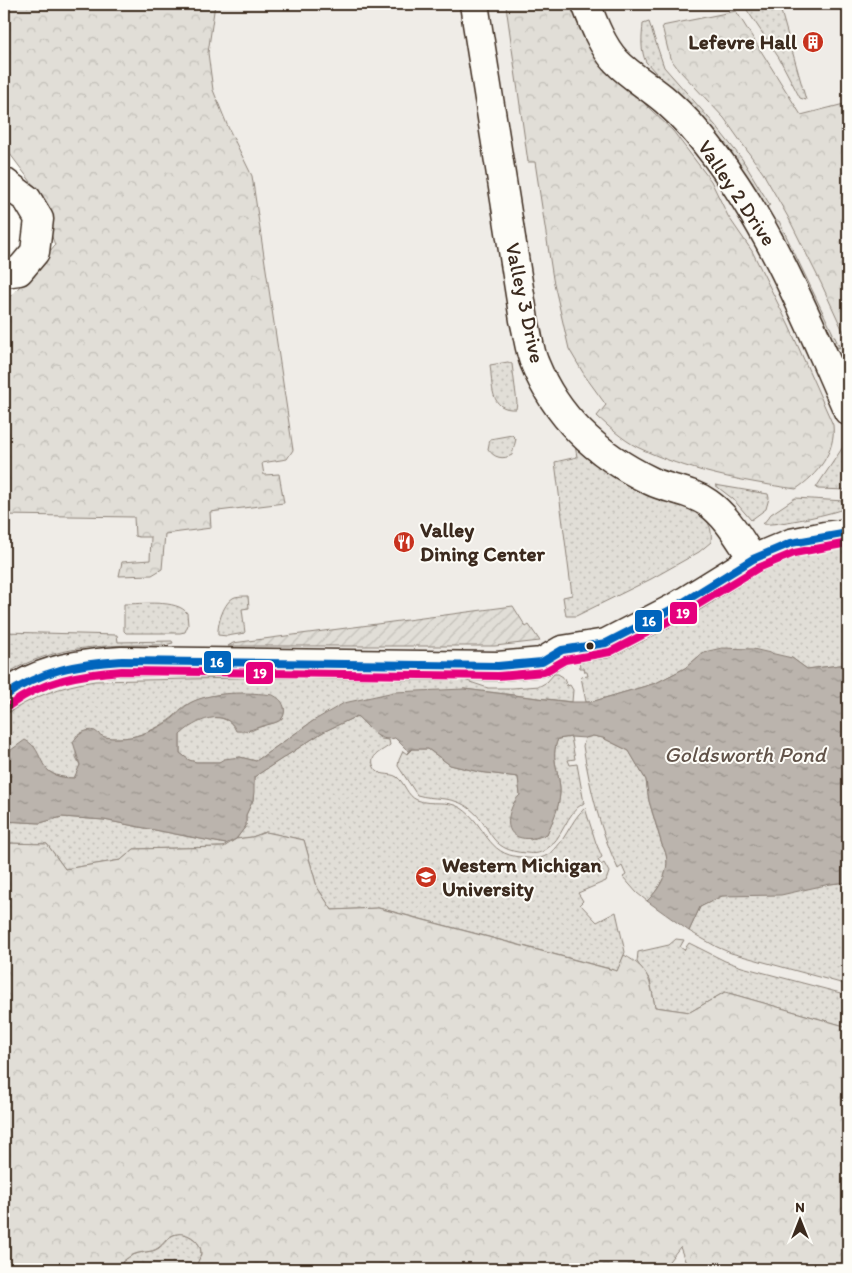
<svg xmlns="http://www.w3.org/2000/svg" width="852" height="1273" font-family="Itim,sans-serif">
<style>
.built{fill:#efece7}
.grass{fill:url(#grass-dots);stroke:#8e847a}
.forest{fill:url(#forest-crowns);stroke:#8e847a}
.garden{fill:url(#garden-furrows);stroke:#8e847a}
.water{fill:url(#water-ripples);stroke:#887d74}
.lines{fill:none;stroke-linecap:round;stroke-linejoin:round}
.minor-casing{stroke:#3b2a1e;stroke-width:31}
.minor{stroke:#fdfcf7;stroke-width:28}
.bus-1-casing{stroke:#fdfcf7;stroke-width:11}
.bus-2-casing{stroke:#fdfcf7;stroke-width:11}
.bus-1{stroke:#0065bd;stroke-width:8}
.bus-2{stroke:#e5007d;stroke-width:8}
.bus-dot{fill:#3b2a1e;stroke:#fdfcf7;stroke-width:2}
.labels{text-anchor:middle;stroke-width:4;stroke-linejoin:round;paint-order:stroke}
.poi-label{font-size:21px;font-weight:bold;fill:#3b2a1e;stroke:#fdfcf7;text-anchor:start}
.street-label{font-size:21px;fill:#3b2a1e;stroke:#fdfcf7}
.water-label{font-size:22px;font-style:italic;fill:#615349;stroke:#fdfcf7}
.line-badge{stroke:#fdfcf7;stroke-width:2}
.badge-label{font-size:14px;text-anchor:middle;font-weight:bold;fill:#fff}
</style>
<defs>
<pattern id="grass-dots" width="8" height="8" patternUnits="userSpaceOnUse" patternTransform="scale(1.25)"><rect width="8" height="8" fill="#e1ded7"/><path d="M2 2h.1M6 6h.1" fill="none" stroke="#c2bfb8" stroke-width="1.8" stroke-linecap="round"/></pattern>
<pattern id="forest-crowns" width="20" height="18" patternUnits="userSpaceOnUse" patternTransform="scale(1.25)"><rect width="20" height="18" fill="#e1ded7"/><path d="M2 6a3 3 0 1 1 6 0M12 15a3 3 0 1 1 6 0" fill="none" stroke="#c2bfb8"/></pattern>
<pattern id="garden-furrows" width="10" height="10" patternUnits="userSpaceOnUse" patternTransform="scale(1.25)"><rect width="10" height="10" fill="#e1ded7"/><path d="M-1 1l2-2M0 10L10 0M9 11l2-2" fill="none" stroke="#c2bfb8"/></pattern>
<pattern id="water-ripples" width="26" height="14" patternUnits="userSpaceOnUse" patternTransform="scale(1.25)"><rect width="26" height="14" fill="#bbb4ad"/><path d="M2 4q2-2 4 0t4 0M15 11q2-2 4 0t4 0" fill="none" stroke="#99938c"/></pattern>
</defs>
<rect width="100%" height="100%" fill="#fdfcf7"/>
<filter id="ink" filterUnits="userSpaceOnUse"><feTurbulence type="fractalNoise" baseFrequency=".02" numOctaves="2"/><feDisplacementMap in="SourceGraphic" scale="10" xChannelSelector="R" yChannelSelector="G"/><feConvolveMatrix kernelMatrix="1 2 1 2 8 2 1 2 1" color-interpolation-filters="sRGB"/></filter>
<g filter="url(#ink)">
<path class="built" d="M168,4H848V1269H4V483Z"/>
<path class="grass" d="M743,4H779L806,100L800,98L779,58Z
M649,22L664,67L715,125L742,159L770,205L765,208L697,118L646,62C640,50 642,36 643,24Z
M775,221H779L840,348L829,345L772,222Z
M508,362L512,364L517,403L516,409C489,411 493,385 490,365Z
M512,435L516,439L512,455C503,460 494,458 488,449L490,439Z
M847,441L848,444V490L818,489L816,488L817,486Z
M575,445L692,506C705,518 713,523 711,542L699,552L651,579L576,616H566L563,597L572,595L555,462L577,457Z
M715,485L768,494L769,498L766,509L751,520L733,499Z
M795,498L844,501L848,502V507C837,513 776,526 763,524L771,514Z
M848,545V664L807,669L792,658L704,652L685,668L656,683L591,702H586L581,677L588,676L587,672H585L584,668H580L579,659L766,567L801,554Z
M248,596L249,608L242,609L245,633L227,636L218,635C217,624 224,601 235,597C239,596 244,596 248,596Z
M124,604C141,604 177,599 187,613L188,625L185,632L180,633H126L124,631Z
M4,632L117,635L118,642L172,641L173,643L164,645C106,645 55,644 4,675Z
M554,674H558L563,677L567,686L570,685L573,690L572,702L464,689L313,721L256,761L240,757L219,762H196L189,760L180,753V734C191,723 210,712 226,720C232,722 228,722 233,725C238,728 246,729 251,731C255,729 259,727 263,726C275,721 285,725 284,707C276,703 267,697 259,695C237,691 198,694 181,709C178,711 176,715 173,717C162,726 145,734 131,737C123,738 113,739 104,737C91,732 91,727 76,736V757L80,765L75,778C49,778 43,768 34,746L4,755V716C31,697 61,686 95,681L239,678L461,679L488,688H512L540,686L547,682Z
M357,716L381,739L389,740L390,745C383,751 368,755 374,767C378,777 389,772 397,777C405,783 407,796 417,800C432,806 446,799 461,808C486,824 486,855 521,857C527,858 534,859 540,858C563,852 568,822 585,808L596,843L602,857L598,860L601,865L604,863L609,872L606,881L578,893L583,901L580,904L597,922L616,912L625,952L618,971L379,908L332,910L317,887L304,840L266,832L252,837L236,839L246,826V815L253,800L254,777L323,732Z
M593,736L603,738L629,751L646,780L649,801L662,845C674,864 662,887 647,901L637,893L623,877L626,875L622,866L618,869C600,830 590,789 583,746L585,738Z
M571,737L575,759L568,760L570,765L577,764L584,803C565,813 564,839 545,850C539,854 533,854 527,853C485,851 494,824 466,806C450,796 434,800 417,795L398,766L399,760L403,751L407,754L412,749H428L450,765L479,772L518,777L520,795L530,840L547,834C552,820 559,809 560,793C561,774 549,759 558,739Z
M62,817L104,820L226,844L224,847L134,849L121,860L65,869L47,844L4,843V821L40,823Z
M848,882V985L731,953L717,947L689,931L700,907L722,896Z
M676,939L684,940L680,947L684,950L689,943L725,961L742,967L848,995V1027L725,992L690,1012L655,1007L650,980L637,962L638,952L669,945Z
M182,1233C191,1236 201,1242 201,1253C201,1258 196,1264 196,1269H122V1262C126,1259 131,1255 136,1254C143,1251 152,1253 159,1248C169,1240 167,1235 182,1233Z"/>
<path class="forest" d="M4,4H215L208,53L213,90L228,127L252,176L293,450L287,459L262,463L264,475L279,474L284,503L210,512L211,528L165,534L162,569L152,575L119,576L122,562L150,560L151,537H139L135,536L134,517L4,515V301L14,293L55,245L31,182L4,146Z
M486,4H573L590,48L619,76L647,106L673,131L711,181L728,216L752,251L789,326L833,425C836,452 817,475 796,489C741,481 687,471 637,447C622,439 609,427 597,416L606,405L585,376L569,349L553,279L535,162H528L506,6L489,8Z
M736,11L801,115L848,103V342L821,283L788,217L763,173L724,118L679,70L670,58L662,26Z
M266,832L304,840L317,887L332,910L378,908L617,971L624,955C650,969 650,981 655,1007L690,1012L725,992L848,1027V1269H688L680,1247L663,1269H196C196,1264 200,1259 201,1254C202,1240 185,1230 173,1235C166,1238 164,1244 158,1248C151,1253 143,1251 135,1254C131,1255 126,1259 122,1262V1269H4V843L47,844L65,869L121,860L134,849L224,847L236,839L252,837Z"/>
<path class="garden" d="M513,606L526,627L529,625L540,641L495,646H228L233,643Z"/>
<path class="water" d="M722,648L753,649L792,658L807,669L848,664V882L830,884L781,895L722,896L700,907L689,931L647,901C662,887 674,864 662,845L649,801L646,780L629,751L603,738L593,736L585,738L571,737L558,739C549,759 561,774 560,793C559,809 553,820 547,834C527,843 502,840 510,812C513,804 514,801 520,795L518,777L479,772L450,765L428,749H412L408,751L395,738C377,743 370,727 357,716L323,732L254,777V792L253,800L246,815V826L236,839L226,844L104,820L62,817L40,823L4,821V755L25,740C48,751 33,778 74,778L80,765L73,742C77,735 86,728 95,731C98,733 101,736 105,737C113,739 123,738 131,737C146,734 161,727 173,718C179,713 183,707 190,703C212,691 249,692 273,695C278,698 282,700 284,707C287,722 273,723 263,726C251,729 249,732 236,731C226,706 194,721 180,735V753L189,760L196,762H219L224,759L240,757L256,761L313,721L344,703L394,692L464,689L570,702H591L656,683L685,668L704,652Z"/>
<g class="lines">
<g class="minor-casing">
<path id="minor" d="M474,4L524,320C528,334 529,351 535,364C557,418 599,456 651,481C669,490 690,490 708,503C728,517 739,539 753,559
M586,4C593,22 602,46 616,61C630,76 650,87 666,101C683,116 700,135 714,154C773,232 809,323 848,411
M4,182L27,199L39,219L35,252L19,271L4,273
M4,697C12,691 21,684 30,680C60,666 91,663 122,661L498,666L542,662L562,650L606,643L674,608L753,559L791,543L825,536L848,533"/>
</g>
<use href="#minor" class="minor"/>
<g class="bus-1-casing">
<path id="bus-1" d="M4,697C40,670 78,664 122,661L498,666L542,662L562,650L606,643L674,608L753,559L791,543L848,533"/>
</g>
<g class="bus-2-casing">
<path id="bus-2" d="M10,705C44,680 81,674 122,671L498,676L544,672L565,660L610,652L679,616L758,568L794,553L848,543"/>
</g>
<use href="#bus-1" class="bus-1"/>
<use href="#bus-2" class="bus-2"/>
</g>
</g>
<defs>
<g id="building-disc" transform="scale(1.125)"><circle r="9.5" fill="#c8321e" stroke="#fdfcf7"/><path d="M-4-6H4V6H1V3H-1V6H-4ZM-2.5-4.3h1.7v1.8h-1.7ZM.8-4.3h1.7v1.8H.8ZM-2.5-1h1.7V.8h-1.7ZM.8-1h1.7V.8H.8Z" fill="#fff"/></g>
<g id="restaurant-disc" transform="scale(1.125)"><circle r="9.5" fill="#c8321e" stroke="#fdfcf7"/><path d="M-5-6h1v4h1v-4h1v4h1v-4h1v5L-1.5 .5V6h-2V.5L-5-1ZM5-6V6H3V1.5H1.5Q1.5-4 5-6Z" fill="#fff"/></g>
<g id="university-disc" transform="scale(1.125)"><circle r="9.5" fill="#c8321e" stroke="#fdfcf7"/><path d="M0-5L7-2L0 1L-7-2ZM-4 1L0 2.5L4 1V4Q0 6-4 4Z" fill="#fff"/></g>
</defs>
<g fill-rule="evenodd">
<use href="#building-disc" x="813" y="42"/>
<use href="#restaurant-disc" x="404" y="542"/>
<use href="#university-disc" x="426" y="877"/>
</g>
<circle class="bus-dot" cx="590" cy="646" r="4.5"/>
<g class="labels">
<g class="poi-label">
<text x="797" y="49" text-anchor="end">Lefevre Hall</text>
<text x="420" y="537">Valley<tspan x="420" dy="24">Dining Center</tspan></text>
<text x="442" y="872">Western Michigan<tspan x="442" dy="24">University</tspan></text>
</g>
<g class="street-label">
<text transform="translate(737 193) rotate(56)" y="7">Valley 2 Drive</text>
<text transform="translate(525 303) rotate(78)" y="7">Valley 3 Drive</text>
</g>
<g class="water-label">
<text x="745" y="762">Goldsworth Pond</text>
</g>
</g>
<g class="line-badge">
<rect x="669" y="601" width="29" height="24" rx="5" fill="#e5007d"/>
<rect x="634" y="609" width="29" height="24" rx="5" fill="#0065bd"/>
<rect x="203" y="650" width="29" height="24" rx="5" fill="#0065bd"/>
<rect x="245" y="661" width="29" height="24" rx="5" fill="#e5007d"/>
</g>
<g class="badge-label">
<text x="683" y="618">19</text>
<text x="649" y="626">16</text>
<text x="217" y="667">16</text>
<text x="260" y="678">19</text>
</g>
<rect width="852" height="1273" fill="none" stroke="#fdfcf7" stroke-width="20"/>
<rect x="10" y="10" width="832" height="1253" fill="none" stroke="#3b2a1e" stroke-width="2" filter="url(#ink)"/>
<g transform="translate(800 1220)" stroke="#fdfcf7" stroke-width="4" paint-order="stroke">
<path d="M0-4L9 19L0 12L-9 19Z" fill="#3b2a1e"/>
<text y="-8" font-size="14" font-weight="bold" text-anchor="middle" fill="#3b2a1e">N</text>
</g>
</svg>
